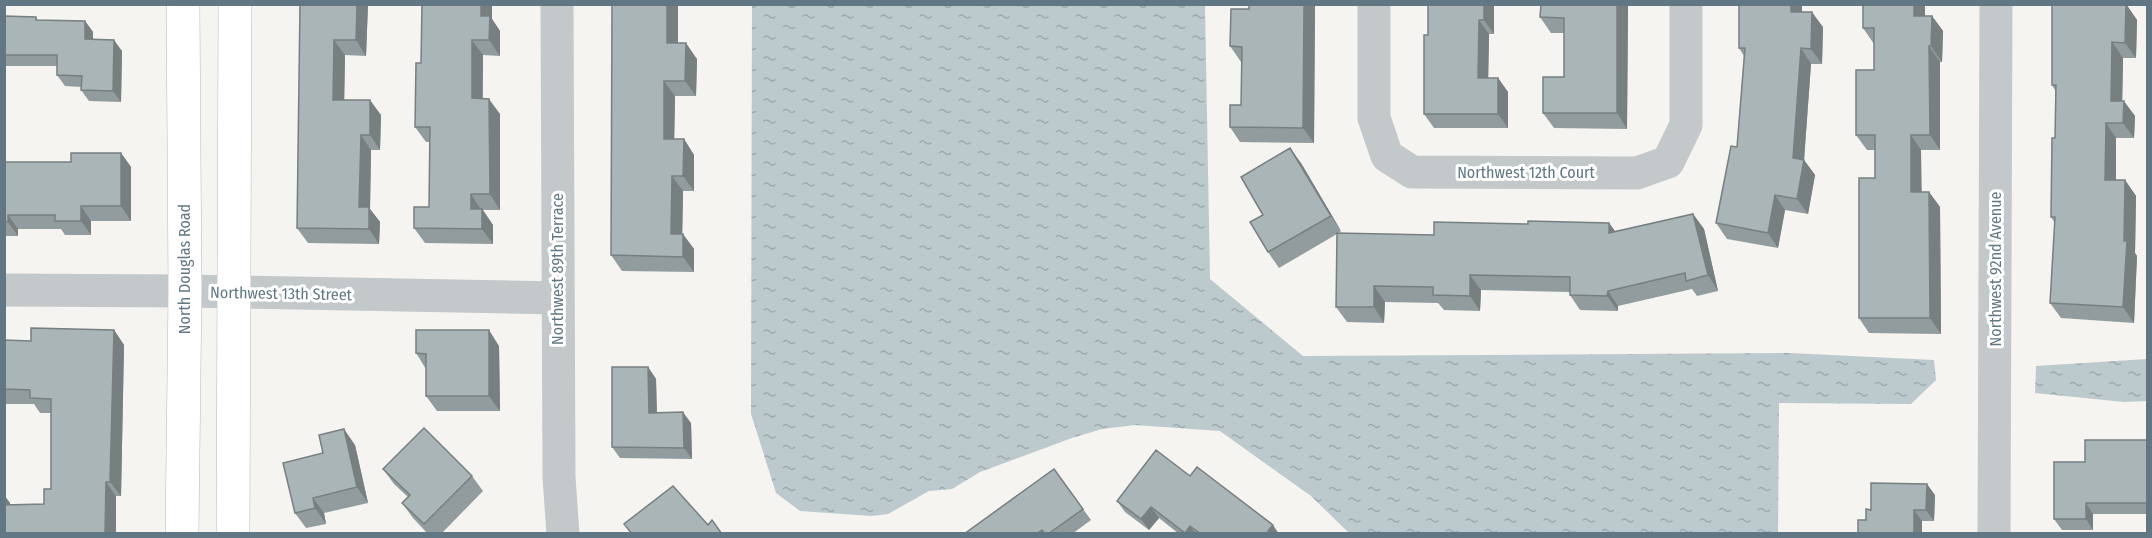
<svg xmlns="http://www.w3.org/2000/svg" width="2152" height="538" font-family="'Fira Sans Condensed',sans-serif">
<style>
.water{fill:url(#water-ripples)}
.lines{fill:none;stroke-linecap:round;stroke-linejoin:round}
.secondary-casing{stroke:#b3babd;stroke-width:34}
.street{stroke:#c3c8ca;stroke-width:33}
.secondary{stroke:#fff;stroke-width:33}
.wall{fill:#929c9e}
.shaded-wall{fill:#777f81}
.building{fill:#aab5b8;stroke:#777f81;stroke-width:1.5}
.labels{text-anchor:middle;stroke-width:6;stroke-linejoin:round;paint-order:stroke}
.street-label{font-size:16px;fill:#617884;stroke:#fff}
</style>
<defs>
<pattern id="water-ripples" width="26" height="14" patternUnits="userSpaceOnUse" patternTransform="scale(1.5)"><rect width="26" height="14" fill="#bccace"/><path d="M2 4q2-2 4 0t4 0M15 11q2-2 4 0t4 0" fill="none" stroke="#9ca9ad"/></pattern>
</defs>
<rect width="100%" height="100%" fill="#f5f4f0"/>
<path class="water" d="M752,4L1205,5L1210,279L1303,356L1790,353L1934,360L1936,380L1911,404L1779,403L1778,533H1349L1311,496L1220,431L1135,425L1102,429L1072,438L980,472L952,489L929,491L888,514L871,516L800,511L776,493L751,414Z
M2147,359V401L2124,402L2035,393L2036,366Z"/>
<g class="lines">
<g class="secondary-casing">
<path id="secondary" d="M182,534L185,291L183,4
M233,534L235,4"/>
</g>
<path class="street" d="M557,4L559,477L563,534
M1374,4V118L1387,156L1412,172L1637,173L1668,162L1686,125V4
M4,290L185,291L557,298
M1994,534L1996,4"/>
<use href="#secondary" class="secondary"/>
</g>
<path class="wall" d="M300,4H368L366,56L345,55L344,100L381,115L380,150H371L370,209L380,222L379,244L308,243L297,228Z
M422,4H492V19L500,31V56L483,55V99L500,114V210H483L493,225V244L425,243L414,228L429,207L430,142H426L415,127L421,63Z
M612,4H678V43L697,59L696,96H675L674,139H684L694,155V191H683L682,234L694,249V272L622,271L611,255Z
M1249,4H1315L1314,143L1240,142L1230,127L1241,105L1242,62H1241L1230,46L1249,9Z
M1494,4V34H1489L1488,78H1498L1508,92V128H1434L1424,114L1428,35Z
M1541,4H1628L1627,129L1554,128L1543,113L1564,77V33H1551L1540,17Z
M1739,4H1802V12L1823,27L1822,64H1811L1804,160L1815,175L1808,214L1785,210L1778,248L1727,239L1716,223L1737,147L1744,56L1739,48Z
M1925,4V16H1932L1943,31L1942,62H1940V150H1921V192H1929L1940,207L1941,334L1869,333L1859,318L1875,178V150H1867L1856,135L1874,70V44L1863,28Z
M2126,4L2137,20L2136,58H2123L2122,101L2135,116L2134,138H2116V180H2125L2136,196L2135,253L2137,256L2134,323L2061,318L2050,303L2055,223L2051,217L2055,138V90L2052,85Z
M4,16L36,17L38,20L85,21L93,32V40L122,51L121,102L89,101L81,90V87L65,86L57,75V66H4Z
M121,153L131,167V221H91V235H65L61,229H18V236H4V162H71Z
M1301,163L1341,231L1338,233L1434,235L1528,224L1609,223L1615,231L1693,214L1704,229L1718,291L1697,296L1692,289L1618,306V311L1580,310L1570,295V292L1481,290L1480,311L1444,310L1438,303L1385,302L1384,323L1347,322L1336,307L1337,234L1279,268L1268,252L1263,215Z
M114,330L124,345L121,496H116L4,534V495L10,503V505L44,504L51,489V413H40L34,404H4V340L31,341Z
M499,346L500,411H437L426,396V369L416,353Z
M648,367L656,379L657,413L691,423L692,459L620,458L612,447Z
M2148,440V514H2093V530H2062L2054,519L2085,462Z
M355,445L368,503L324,513L326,524L306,528L295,513L323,453Z
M383,469L472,476L483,491L441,534H428L413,518L402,503L408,497L394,484Z
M1054,469L1091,520L1072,534H964Z
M1190,476L1279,534H1179L1159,518L1149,530L1125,512L1117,501Z
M1935,495L1934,521H1922V534H1858L1871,510Z"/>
<path class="shaded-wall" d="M357,4H368L366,56L356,40Z
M481,4H492V19L500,31V56L489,40L481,16Z
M667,4H678V59L667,43Z
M1304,4H1315L1314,143L1303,128Z
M1484,4H1494V34L1484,20Z
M1617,4H1628L1627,129L1617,113Z
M1791,4H1802V27L1791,12Z
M1914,4H1925V31L1914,16Z
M2126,4L2137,20L2136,58L2125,43Z
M1812,12L1823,27L1822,64L1811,49Z
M1932,16L1943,31L1942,62L1931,46Z
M1479,20L1489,34L1488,92L1478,78Z
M85,21L93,32V51L85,39Z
M114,40L122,51L121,102L113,91Z
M334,40L345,55L344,115L333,100Z
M472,40L483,55L482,114L472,98Z
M2112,42L2123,58L2122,116L2111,101Z
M686,43L697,59L696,96L685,81Z
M1929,46L1940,62V150L1930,135Z
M1801,48L1811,64L1804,160L1815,175L1808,214L1797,199L1793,158Z
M1498,78L1508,92V128L1498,114Z
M664,81L675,96L674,154L664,139Z
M489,99L500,114V210L490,194Z
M370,100L381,115L380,150L370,135Z
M2124,101L2135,116L2134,138L2123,123Z
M2106,123L2116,138V196L2105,180Z
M361,135L371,150L370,209L380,222L379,244L369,229L359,207Z
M1911,135L1921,150L1922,207L1911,192Z
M684,139L694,155V191L683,176Z
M1290,148L1301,163L1341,231L1331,216Z
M121,153L131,167V221L121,206Z
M672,176L683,191L682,249L671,234Z
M2125,180L2136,196L2135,253L2137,256L2134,323L2123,307Z
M1929,192L1940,207L1941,334L1930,318Z
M471,194L481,210L471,209Z
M1775,195L1785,210L1778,248L1768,233Z
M81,206L91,221V235L81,221Z
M482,209L493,225V244L482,229Z
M1693,214L1704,229L1718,291L1708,275Z
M8,215L18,229V236L8,222Z
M1609,223L1620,238L1609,233Z
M683,234L694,249V272L683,257Z
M1470,275L1481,290L1480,311L1470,296Z
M1374,286L1385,302L1384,323L1374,307Z
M1608,291L1618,306V311L1607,296Z
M114,330L124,345L121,496L110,482Z
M489,330L499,346L500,411L489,396Z
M648,367L656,379L657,424L649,413Z
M683,412L691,423L692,459L684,448Z
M344,429L355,445L368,503L357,487Z
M106,482L116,496V534H105Z
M1927,484L1935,495L1934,521L1926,510Z
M4,495L10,503V520L4,513Z
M313,498L324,513L326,524L315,508Z
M2086,503L2093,514V530L2086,519Z
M1151,507L1159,518L1149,530L1141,519Z
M1914,510L1922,521V534H1914Z
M1273,525L1279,534H1269L1268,531Z
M1190,526L1196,534H1186L1185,533Z"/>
<path class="building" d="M300,4H357L356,40H334L333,100H370V135H361L359,207H369V229L297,228Z
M422,4H481V16H490L489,40H472V98L489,99L490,194H471V209H482V229L414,228V207H429L430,127H415L416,63H421Z
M612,4H667V43H686L685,81H664V139H684L683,176H672L671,234H683V257L611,255Z
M1249,4H1304L1303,128L1230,127V105H1241L1242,47L1230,46L1231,9H1249Z
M1428,4H1484V20H1479L1478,78H1498V114H1424V35H1428Z
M1541,4H1617V113H1543V77H1564V18L1540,17Z
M1739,4H1791V12H1812L1811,49L1801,48L1793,158L1804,160L1797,199L1775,195L1768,233L1716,223L1731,146L1737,147L1745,48H1739Z
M1863,4H1914V16H1932L1931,46H1929L1930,135H1911V192H1929L1930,318H1859V178H1875V135H1856V70H1874V28H1863Z
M2052,4H2126L2125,43L2112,42L2111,101H2124L2123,123H2106L2105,180H2125L2124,241H2127L2123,307L2050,303L2055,217H2051L2052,138H2055L2056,85H2052Z
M4,16L36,17V20L85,21V39L114,40L113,91L81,90L82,76L57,75V55H4Z
M1290,148L1331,216L1268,252L1250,222L1263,215L1241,177Z
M71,153H121V206H81V221H55V215H8V222H4V162H71Z
M1693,214L1708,275L1686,281L1685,273L1608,291L1607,296L1570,295V277L1470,275V296L1433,295V287L1374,286V307H1336L1337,233L1434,235V222L1528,224V221L1609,223V233Z
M31,328L114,330L110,482H106L105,534H4V505L44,504V489H51V399L30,398V390L4,389V340L31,341Z
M416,330H489V396H426V354L416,353Z
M612,367H648L649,413L683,412L684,448L612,447Z
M424,428L472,476L424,524L402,503L410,495L383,469Z
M344,429L357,487L313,498L315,508L295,513L283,463L323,453L319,435Z
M2085,440H2148V503H2086V519H2054V462H2085Z
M1156,450L1190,476L1197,467L1273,525L1268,531L1271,534H1201L1190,526L1185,533L1151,507L1141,519L1117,501Z
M1054,469L1083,509L1048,534H1045L1042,530L1036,534H964Z
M1871,483L1927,484L1926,510H1914V534H1858V520H1866V509L1871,510Z
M673,486L708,525L712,520L722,534H632L624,524Z"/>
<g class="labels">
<g class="street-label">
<text x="1526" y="178">Northwest 12th Court</text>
<text transform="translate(184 269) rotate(-90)" y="6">North Douglas Road</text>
<text transform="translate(557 269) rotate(-90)" y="6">Northwest 89th Terrace</text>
<text transform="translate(1995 269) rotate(-90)" y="6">Northwest 92nd Avenue</text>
<text transform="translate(281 293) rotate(1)" y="6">Northwest 13th Street</text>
</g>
</g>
<rect width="2152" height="538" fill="none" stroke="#617884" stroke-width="12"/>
</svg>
